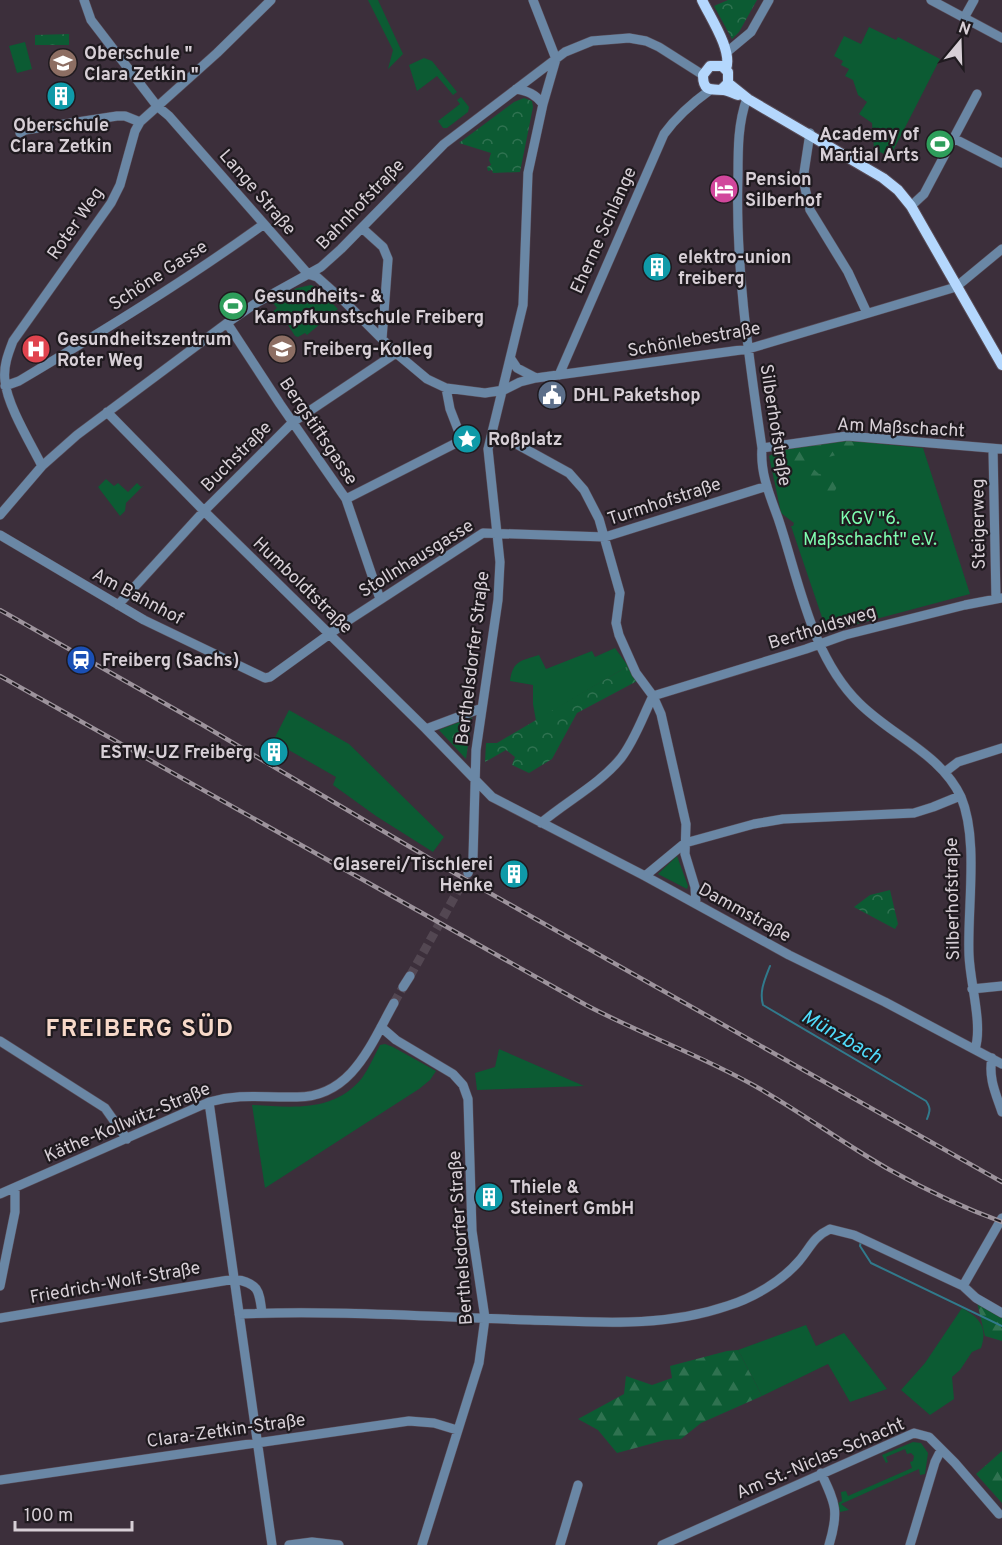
<svg xmlns="http://www.w3.org/2000/svg" width="1002" height="1545" font-family="Overpass,sans-serif">
<style>
.green{fill:#0c5b33}
.forest{fill:url(#forest-firs)}
.park{fill:url(#park-crowns)}
.lines{fill:none;stroke-linecap:round;stroke-linejoin:round}
.stream{stroke:#317a8c;stroke-width:2}
.minor-tunnel{stroke:#534752;stroke-width:9;stroke-dasharray:9 4.5;stroke-linecap:butt}
.minor-casing{stroke:#584c57;stroke-width:10}
.major-casing{stroke:#584c57;stroke-width:12}
.minor{stroke:#6a87a5;stroke-width:9}
.major{stroke:#b4d7fd;stroke-width:10}
.rail-casing{stroke:#9d939c;stroke-width:4.5}
.rail{stroke:#1f1a1f;stroke-width:2;stroke-dasharray:7;stroke-linecap:butt}
.labels{text-anchor:middle;stroke-width:4.5;stroke-linejoin:round;paint-order:stroke}
.poi-label{font-size:18px;font-weight:bold;fill:#d7cfd6;stroke:#1f1a1f;text-anchor:start}
.street-label{font-size:18px;fill:#d7cfd6;stroke:#1f1a1f}
.park-label{font-size:18px;fill:#7efdaf;stroke:#1f1a1f}
.water-label{font-size:20px;font-style:italic;fill:#50dcfc;stroke:#1f1a1f}
.district-label{font-size:24px;font-weight:bold;letter-spacing:1.5px;fill:#f7d9c9;stroke:#1f1a1f}
</style>
<defs>
<pattern id="forest-firs" width="22" height="20" patternUnits="userSpaceOnUse" patternTransform="scale(1.5)"><rect width="22" height="20" fill="#0c5b33"/><path d="M5 1l3.5 6h-7zM16 11l3.5 6h-7z" fill="#2f7250"/></pattern>
<pattern id="park-crowns" width="20" height="18" patternUnits="userSpaceOnUse" patternTransform="scale(1.5)"><rect width="20" height="18" fill="#0c5b33"/><path d="M2 6a3 3 0 1 1 6 0M12 15a3 3 0 1 1 6 0" fill="none" stroke="#2f7250"/></pattern>
</defs>
<rect width="100%" height="100%" fill="#3c2f3b"/>
<path class="green" d="M368,0H378L403,54L388,69L393,50Z
M869,27L896,40L898,37L940,59L890,157L874,149L872,123L859,114L867,102L858,95L853,80L845,76L849,69L841,65L843,61L834,56L844,36L861,44Z
M25,42L32,69L17,73L9,46Z
M424,58L432,61L457,92L453,95L437,76L417,91L409,65Z
M461,97L469,107L468,112L447,128H443L438,121L460,104L457,100Z
M311,285L317,288L338,309L307,335L305,333L298,337L295,336L279,311L272,315L271,313L277,308L273,303L297,288Z
M851,441L923,448L970,594L827,632L791,526H793L794,523L781,513L769,456L779,451Z
M106,479L114,486L118,483L128,492L137,483L141,487L144,485L126,503L125,511L120,516L98,487Z
M615,648L628,666L536,721L533,704V685L510,681C513,660 521,661 539,655L546,669L592,651L595,657Z
M289,710L349,744L444,837L433,852L376,816L333,785L336,777L273,741Z
M677,856L688,886L687,889L658,874Z
M385,1044L393,1047L436,1071L430,1080L419,1089L265,1188L252,1105C291,1107 334,1113 362,1078C369,1068 374,1056 380,1045Z
M499,1049L584,1086L477,1090L475,1073L495,1067Z
M962,1308C980,1318 988,1327 981,1348L972,1352L960,1370L952,1377L954,1399L930,1415L901,1390L925,1363Z
M806,1325L816,1346L844,1333L887,1389L850,1402L828,1364L762,1396L738,1350Z
M913,1442L921,1443L928,1453L925,1474L920,1475L919,1469L841,1504L849,1510L840,1512L838,1503L842,1501L841,1492L846,1491L848,1496L912,1468L910,1462L913,1461L914,1456L911,1453L907,1454L905,1449L886,1457L888,1462L886,1463L882,1455Z"/>
<path class="forest" d="M842,439L878,442L876,444L807,463L819,474L831,473L838,485L832,496H823L799,479L782,474L780,465L785,449Z
M976,1298L1002,1313V1341L985,1336Z
M738,1350L762,1396L701,1423L681,1439L665,1440L617,1453L598,1430L578,1419L624,1394L626,1376L652,1385L672,1378L670,1366L727,1351Z
M1002,1451V1503L976,1474Z"/>
<path class="park" d="M728,0H757L739,32L732,39L714,6Z
M69,34V45H35V35Z
M524,98L532,101L533,107L520,172L493,173L492,170L488,171L487,167L491,165L489,160L491,153L459,143L514,102Z
M628,666L639,680L577,713L552,759L529,773L512,765L515,757L506,750L485,762L486,743H497L502,740Z
M472,717L466,759L439,730Z
M890,890L898,924L895,929L854,907L870,895Z"/>
<g class="lines">
<path class="stream" d="M770,966C765,979 759,991 763,1005L926,1101C931,1108 930,1111 927,1119
M861,1241L860,1246L871,1263L1002,1326"/>
<path class="minor-tunnel" d="M410,976L468,873
M394,1003L403,987"/>
<g class="minor-casing">
<path id="minor" d="M84,0L91,20L157,106L169,116L308,274L317,277L344,301L396,353L427,379L446,388L485,393L504,390L520,382L536,378L748,349L956,287L1002,249
M931,0L1002,38
M964,18L974,0
M727,52L751,32L769,0
M516,89C528,91 535,94 543,104
M747,98C738,123 738,148 738,175C735,266 749,358 762,448C760,473 770,496 778,518C799,580 811,656 859,703C892,736 941,754 961,797C979,840 967,908 969,955C970,983 983,1025 975,1049
M20,133L25,130L117,116H125L140,122
M810,133L803,179L810,210L848,272L867,313
M955,139L1002,163
M911,206L924,194L977,94
M362,228L383,247L388,259L382,339
M227,323L280,404L346,499L380,599
M511,359L517,368L536,378
M559,375L664,134C677,116 692,103 710,90
M5,386L19,381C103,331 185,281 264,224
M107,412L204,511L426,729L492,797L645,876L789,955L885,1002L1002,1064
M511,441L569,473L584,490L599,519L620,593L616,623L619,635L636,673L653,696L661,714L686,824L685,854L695,887L696,904
M762,448L847,436L1002,449
M993,449L996,599
M42,466C31,444 7,405 5,381C3,367 8,354 13,341L111,203L120,185L135,131L140,122L217,53L271,0
M346,499L462,440L450,409L446,388
M0,515L42,466L77,435L227,323L256,303L321,267L341,249L444,144L565,52L592,41L629,38L646,41L659,47L703,75
M0,535L144,620L265,678L270,677L349,620L483,533L605,537L767,486
M118,605L204,511L293,422L396,353
M653,696L806,649L845,635L965,605L1002,598
M426,729L482,708
M945,772L958,762L1002,748
M541,823C567,801 600,784 621,758C635,740 643,716 653,696
M468,873L473,858L476,750L498,600L500,562L488,449L523,305L528,173L543,104L556,59L533,0
M645,876L685,843L754,824L783,819L914,813L933,807L960,796
M403,987L410,976
M972,989L1002,986
M381,1027L396,1040L453,1074L463,1085L468,1099L472,1231L485,1318L479,1363L422,1545
M0,1041L105,1108L127,1139
M992,1058C988,1078 996,1094 1002,1112
M209,1102L272,1545
M0,1194L209,1102C242,1093 263,1098 297,1097C352,1097 371,1044 394,1003
M0,1286L15,1212V1189
M963,1286L1002,1218
M239,1314C336,1310 433,1317 530,1320C596,1322 663,1328 727,1306C753,1298 782,1281 799,1261C811,1247 813,1237 830,1229L854,1235L963,1286L976,1298L1002,1313
M0,1318L235,1279C259,1284 259,1290 262,1313
M821,1473C836,1504 839,1512 829,1545
M0,1480L409,1421L434,1423L457,1430
M289,1545L312,1542L339,1545
M560,1545L578,1485
M662,1545L914,1433L929,1437L955,1463L999,1514
M910,1545L935,1462L941,1450"/>
</g>
<g class="major-casing">
<path id="major" d="M702,0C710,17 733,51 726,69
M728,83L748,99L883,178L898,190L911,206L1002,365
M722,89L728,83V72L722,66H710L703,75C703,92 711,89 723,90C728,90 734,94 738,95"/>
</g>
<use href="#minor" class="minor"/>
<use href="#major" class="major"/>
<g class="rail-casing">
<path id="rail" d="M0,610L201,724L456,874L1002,1182
M0,676L586,1005C641,1034 700,1055 755,1086C801,1112 844,1144 890,1170C926,1190 964,1208 1002,1222"/>
</g>
<use href="#rail" class="rail"/>
</g>
<defs>
<g id="school-disc" transform="scale(1.5)"><circle r="9.5" fill="#8d6e63" stroke="#1f1a1f"/><path d="M0-5L7-2L0 1L-7-2ZM-4 1L0 2.5L4 1V4Q0 6-4 4Z" fill="#fff"/></g>
<g id="building-disc" transform="scale(1.5)"><circle r="9.5" fill="#0f9aa8" stroke="#1f1a1f"/><path d="M-4-6H4V6H1V3H-1V6H-4ZM-2.5-4.3h1.7v1.8h-1.7ZM.8-4.3h1.7v1.8H.8ZM-2.5-1h1.7V.8h-1.7ZM.8-1h1.7V.8H.8Z" fill="#fff"/></g>
<g id="stadium-disc" transform="scale(1.5)"><circle r="9.5" fill="#2e9e5b" stroke="#1f1a1f"/><path d="M0-5a6.5 5 0 1 0 0 10a6.5 5 0 1 0 0-10ZM-3.5-1.8h7v3.6h-7Z" fill="#fff"/></g>
<g id="hotel-disc" transform="scale(1.5)"><circle r="9.5" fill="#d1479c" stroke="#1f1a1f"/><path d="M-6-4.5h1.5V1H6V5H4.5V3h-9V5H-6ZM-4 0a1.8 1.8 0 1 1 3.6 0ZM.5 0V-2.5h3Q6-2.5 6 0Z" fill="#fff"/></g>
<g id="hospital-disc" transform="scale(1.5)"><circle r="9.5" fill="#e0444e" stroke="#1f1a1f"/><path d="M-5-5h3v3.5h4V-5h3V5h-3V1.5h-4V5h-3Z" fill="#fff"/></g>
<g id="civic-disc" transform="scale(1.5)"><circle r="9.5" fill="#5c6f8a" stroke="#1f1a1f"/><path d="M-.6-6.5H3V-4.5H.6V-3L4-1V1h2V6H-6V1h2V-1L-.6-3ZM-1.2 2.5V6h2.4V2.5Z" fill="#fff"/></g>
<g id="sight-disc" transform="scale(1.5)"><circle r="9.5" fill="#0f9aa8" stroke="#1f1a1f"/><path d="M0-6L1.8-2.2L6-1.7L2.9 1.2L3.7 5.4L0 3.3L-3.7 5.4L-2.9 1.2L-6-1.7L-1.8-2.2Z" fill="#fff"/></g>
<g id="station-disc" transform="scale(1.5)"><circle r="9.5" fill="#1a4fb4" stroke="#1f1a1f"/><path d="M-3-6H3Q5-6 5-4V2Q5 4 3 4L4.5 6H3L1.5 4h-3L-3 6H-4.5L-3 4Q-5 4-5 2V-4Q-5-6-3-6ZM-3.5-4v3h7v-3ZM-3.5 1v1.5H-2V1ZM2 1v1.5H3.5V1Z" fill="#fff"/></g>
</defs>
<g fill-rule="evenodd">
<use href="#school-disc" x="63" y="63"/>
<use href="#building-disc" x="61" y="96"/>
<use href="#stadium-disc" x="940" y="144"/>
<use href="#hotel-disc" x="724" y="189"/>
<use href="#building-disc" x="657" y="267"/>
<use href="#stadium-disc" x="233" y="306"/>
<use href="#hospital-disc" x="36" y="349"/>
<use href="#school-disc" x="282" y="349"/>
<use href="#civic-disc" x="552" y="395"/>
<use href="#sight-disc" x="467" y="439"/>
<use href="#station-disc" x="81" y="660"/>
<use href="#building-disc" x="274" y="752"/>
<use href="#building-disc" x="514" y="874"/>
<use href="#building-disc" x="489" y="1197"/>
</g>
<g class="labels">
<g class="poi-label">
<text x="84" y="59">Oberschule "<tspan x="84" dy="21">Clara Zetkin "</tspan></text>
<text x="61" y="131" text-anchor="middle">Oberschule<tspan x="61" dy="21">Clara Zetkin</tspan></text>
<text x="919" y="140" text-anchor="end">Academy of<tspan x="919" dy="21">Martial Arts</tspan></text>
<text x="745" y="185">Pension<tspan x="745" dy="21">Silberhof</tspan></text>
<text x="678" y="263">elektro-union<tspan x="678" dy="21">freiberg</tspan></text>
<text x="254" y="302">Gesundheits- &amp;<tspan x="254" dy="21">Kampfkunstschule Freiberg</tspan></text>
<text x="57" y="345">Gesundheitszentrum<tspan x="57" dy="21">Roter Weg</tspan></text>
<text x="303" y="355">Freiberg-Kolleg</text>
<text x="573" y="401">DHL Paketshop</text>
<text x="488" y="445">Roßplatz</text>
<text x="102" y="666">Freiberg (Sachs)</text>
<text x="253" y="758" text-anchor="end">ESTW-UZ Freiberg</text>
<text x="493" y="870" text-anchor="end">Glaserei/Tischlerei<tspan x="493" dy="21">Henke</tspan></text>
<text x="510" y="1193">Thiele &amp;<tspan x="510" dy="21">Steinert GmbH</tspan></text>
</g>
<g class="street-label">
<text transform="translate(258 192) rotate(49)" y="6">Lange Straße</text>
<text transform="translate(360 204) rotate(-46)" y="6">Bahnhofstraße</text>
<text transform="translate(75 223) rotate(-55)" y="6">Roter Weg</text>
<text transform="translate(603 230) rotate(-66)" y="6">Eherne Schlange</text>
<text transform="translate(158 275) rotate(-33)" y="6">Schöne Gasse</text>
<text transform="translate(694 339) rotate(-10)" y="6">Schönlebestraße</text>
<text transform="translate(776 425) rotate(81)" y="6">Silberhofstraße</text>
<text transform="translate(901 427) rotate(3)" y="6">Am Maßschacht</text>
<text transform="translate(319 431) rotate(56)" y="6">Bergstiftsgasse</text>
<text transform="translate(236 456) rotate(-45)" y="6">Buchstraße</text>
<text transform="translate(664 501) rotate(-18)" y="6">Turmhofstraße</text>
<text transform="translate(978 524) rotate(-91)" y="6">Steigerweg</text>
<text transform="translate(416 558) rotate(-32)" y="6">Stollnhausgasse</text>
<text transform="translate(303 585) rotate(44)" y="6">Humboldtstraße</text>
<text transform="translate(138 596) rotate(28)" y="6">Am Bahnhof</text>
<text transform="translate(822 627) rotate(-17)" y="6">Bertholdsweg</text>
<text transform="translate(472 658) rotate(-83)" y="6">Berthelsdorfer Straße</text>
<text transform="translate(952 899) rotate(-91)" y="6">Silberhofstraße</text>
<text transform="translate(745 912) rotate(29)" y="6">Dammstraße</text>
<text transform="translate(127 1122) rotate(-23)" y="6">Käthe-Kollwitz-Straße</text>
<text transform="translate(460 1238) rotate(-94)" y="6">Berthelsdorfer Straße</text>
<text transform="translate(115 1282) rotate(-10)" y="6">Friedrich-Wolf-Straße</text>
<text transform="translate(226 1430) rotate(-8)" y="6">Clara-Zetkin-Straße</text>
<text transform="translate(820 1458) rotate(-23)" y="6">Am St.-Niclas-Schacht</text>
</g>
<g class="park-label">
<text x="870" y="524">KGV "6.<tspan x="870" dy="21">Maßschacht" e.V.</tspan></text>
</g>
<g class="water-label">
<text transform="translate(842 1036) rotate(30)" y="7">Münzbach</text>
</g>
<g class="district-label">
<text x="140" y="1036">FREIBERG SÜD</text>
</g>
</g>
<g transform="translate(960 42) rotate(19)" stroke="#1f1a1f" stroke-width="4.5" paint-order="stroke">
<path d="M0-4.5L10 22L0 15L-10 22Z" fill="#d7cfd6"/>
<text y="-9" font-size="16" font-weight="bold" text-anchor="middle" fill="#d7cfd6">N</text>
</g>
<path d="M15 1521v9h117v-9" fill="none" stroke="#d7cfd6" stroke-width="3"/>
<text x="24" y="1521" font-size="18" fill="#d7cfd6" stroke="#1f1a1f" stroke-width="4.5" paint-order="stroke">100 m</text>
</svg>
